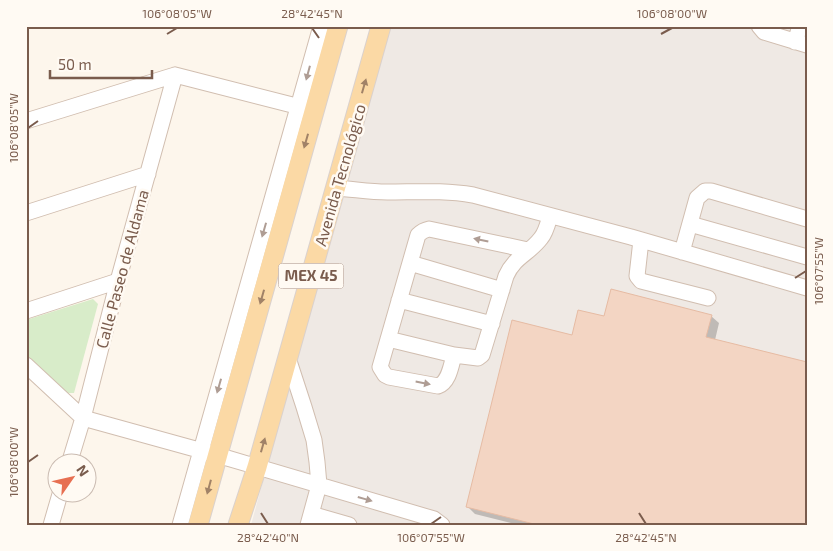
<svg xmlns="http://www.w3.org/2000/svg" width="833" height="551" font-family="'Exo 2',sans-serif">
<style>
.industrial{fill:#efe9e4}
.green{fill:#d8ecc9}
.shadow{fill:#0003}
.building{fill:#f3d5c3;stroke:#e6bba3}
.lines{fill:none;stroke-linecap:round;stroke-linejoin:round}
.minor-casing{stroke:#d1beb0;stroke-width:17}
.major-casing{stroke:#dad1cd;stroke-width:21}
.minor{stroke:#fff;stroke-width:15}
.major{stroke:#fbd9a5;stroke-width:19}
.oneway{fill:#af9d94}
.oneway2{fill:#a18267}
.ticks{fill:none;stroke:#7a5c4d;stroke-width:2}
.labels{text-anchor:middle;stroke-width:5;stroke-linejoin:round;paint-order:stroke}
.shield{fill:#fffaf3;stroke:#a28b7f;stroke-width:1}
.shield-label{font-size:15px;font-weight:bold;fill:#7a5c4d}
.street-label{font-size:16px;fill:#7a5c4d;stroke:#fffaf3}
.neatline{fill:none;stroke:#7a5c4d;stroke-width:2}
.ticks-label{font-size:12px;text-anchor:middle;fill:#7a5c4d}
</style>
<rect width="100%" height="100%" fill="#fdf6ec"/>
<path class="industrial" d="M387,26H807V525H251Z"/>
<path class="green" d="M93,299L98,304L74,393H65L26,355V320Z"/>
<path class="shadow" d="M711,316L719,323L715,340L807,525H519L475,514L467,506L573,337Z"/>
<path class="building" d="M611,289L712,315L706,337L807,362V525H538L466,507L512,320L572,335L578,310L604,316Z"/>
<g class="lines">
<g class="minor-casing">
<path id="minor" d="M759,26L764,32L807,45
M795,42L800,26
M26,121L175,75L308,109
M336,188C353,189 370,192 387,192C417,192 444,190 473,195L631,237L807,288
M26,213L148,174
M690,224L807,257
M641,240L637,276L641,281L708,298
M528,250L429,229C424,230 422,231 418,235L380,367L385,375L389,377L438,386C449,382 451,366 454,355L478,358L482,355L506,276C515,256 529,254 541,238C546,232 548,223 550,216
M682,252L697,198L705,191H711L807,219
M410,263L502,290
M399,300L492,324
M26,311L118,281
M388,339L454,355
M288,358L304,407L314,440L317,462L319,485L308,525
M26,365L83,418L217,455L434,519L442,525
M69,464L83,418L118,281L175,75
M311,514L349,525
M51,525L60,494
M180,525L321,26"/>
</g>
<g class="major-casing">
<path id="major" d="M198,525L338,26
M238,525L257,467L381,26"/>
</g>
<use href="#minor" class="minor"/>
<use href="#major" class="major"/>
</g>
<defs><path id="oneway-solid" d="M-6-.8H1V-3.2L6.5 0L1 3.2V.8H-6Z" transform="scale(1.25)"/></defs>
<g class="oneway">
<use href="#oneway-solid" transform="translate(308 73) rotate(105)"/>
<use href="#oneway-solid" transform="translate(264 230) rotate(106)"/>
<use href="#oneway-solid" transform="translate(481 240) rotate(-168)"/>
<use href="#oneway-solid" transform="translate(423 383) rotate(11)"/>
<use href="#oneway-solid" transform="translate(219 386) rotate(106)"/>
<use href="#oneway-solid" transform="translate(365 499) rotate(16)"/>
</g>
<g class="oneway2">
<use href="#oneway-solid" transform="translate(364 86) rotate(-74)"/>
<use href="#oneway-solid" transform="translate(306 141) rotate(106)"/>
<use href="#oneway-solid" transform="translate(262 297) rotate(106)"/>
<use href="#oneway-solid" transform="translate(263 445) rotate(-74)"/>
<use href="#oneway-solid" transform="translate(209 487) rotate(105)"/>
</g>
<path class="ticks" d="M312,28L319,38M167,34L177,28M661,34L672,28M28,128L38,121M795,278L806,271M28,462L38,455M261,513L268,524M639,513L646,524M431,524L441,517"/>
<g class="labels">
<rect class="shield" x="278.5" y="263.5" width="65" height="25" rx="4"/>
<g class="shield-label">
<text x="311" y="281">MEX 45</text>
</g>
<g class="street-label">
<text transform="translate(340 175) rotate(-74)" y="6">Avenida Tecnológico</text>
<text transform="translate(122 269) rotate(-75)" y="6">Calle Paseo de Aldama</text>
</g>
</g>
<rect width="833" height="551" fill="none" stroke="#fffaf3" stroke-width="55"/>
<g transform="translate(72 478) rotate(56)"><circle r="24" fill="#fffaf3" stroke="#cabbb1"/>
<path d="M0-4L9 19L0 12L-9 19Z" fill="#e76f51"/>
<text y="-8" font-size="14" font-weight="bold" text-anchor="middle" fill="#7a5c4d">N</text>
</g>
<path d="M50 70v8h102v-8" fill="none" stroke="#7a5c4d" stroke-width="2.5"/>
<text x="58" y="70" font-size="15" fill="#7a5c4d" stroke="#fffaf3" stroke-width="4" paint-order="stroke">50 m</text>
<rect x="28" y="28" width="778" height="496" class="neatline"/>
<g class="ticks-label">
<text x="177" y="18">106°08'05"W</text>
<text x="312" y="18">28°42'45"N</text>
<text x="672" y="18">106°08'00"W</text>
<text transform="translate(14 128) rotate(-90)" y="4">106°08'05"W</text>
<text transform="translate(819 271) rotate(-90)" y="4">106°07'55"W</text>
<text transform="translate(14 462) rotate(-90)" y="4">106°08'00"W</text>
<text x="268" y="542">28°42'40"N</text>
<text x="431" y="542">106°07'55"W</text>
<text x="646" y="542">28°42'45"N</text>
</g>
</svg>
